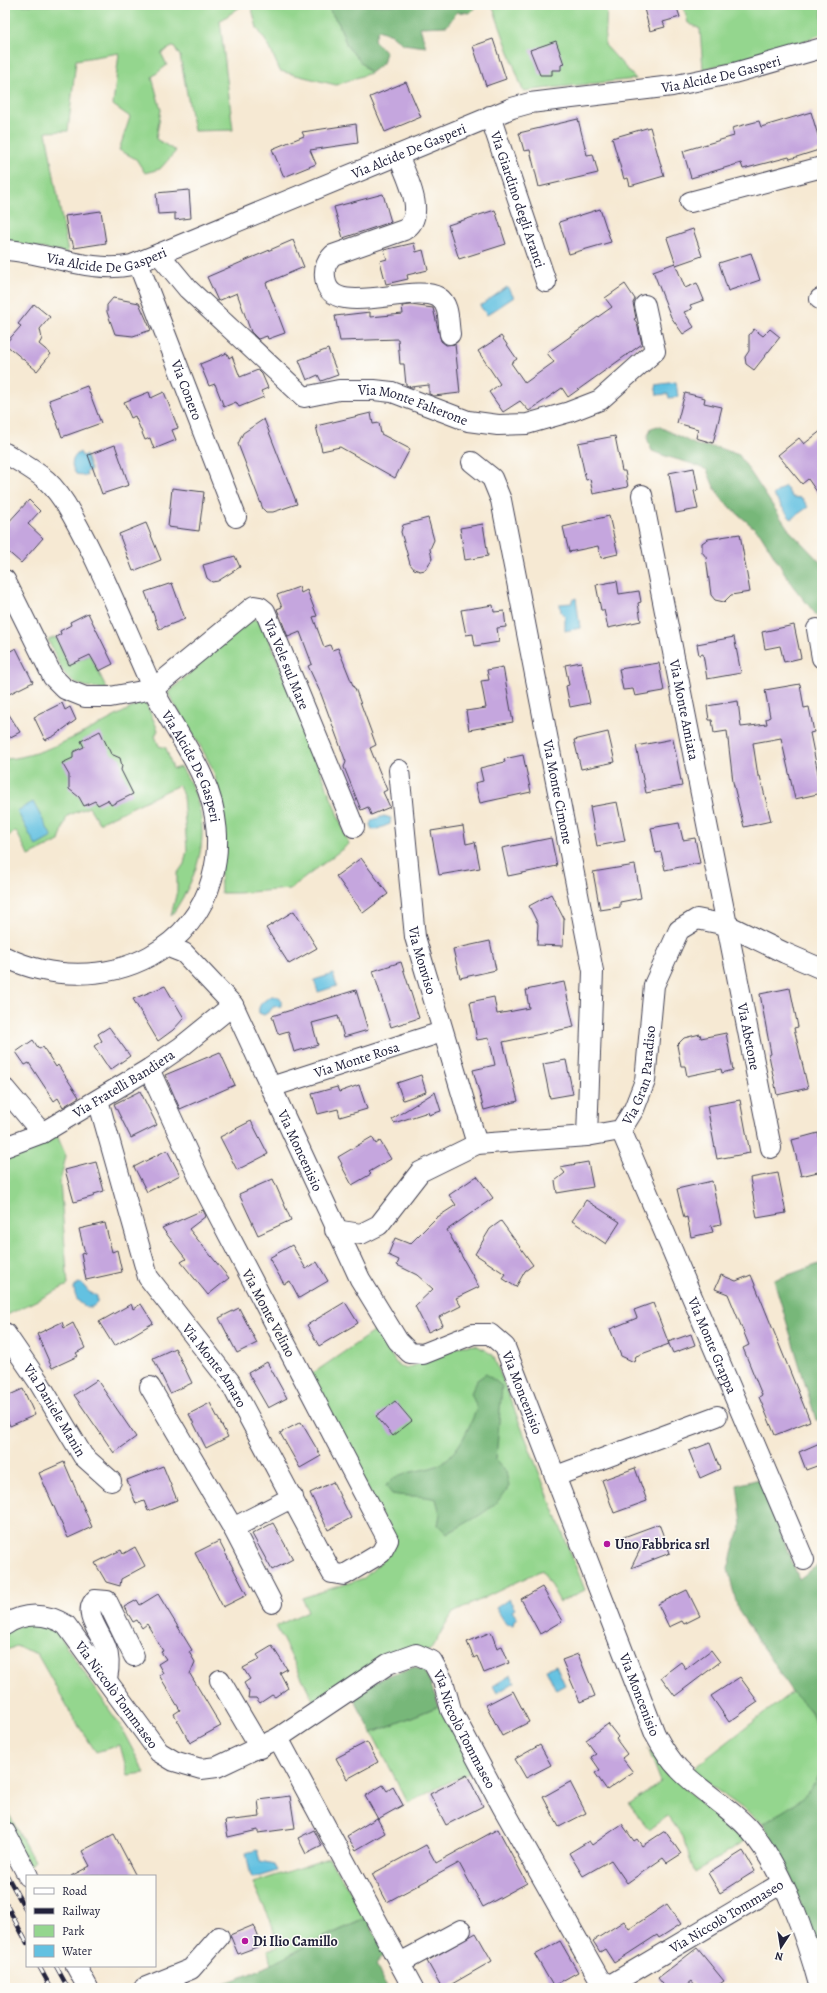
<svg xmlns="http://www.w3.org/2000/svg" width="827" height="1993" font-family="Alegreya,serif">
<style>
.green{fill:#94d68e;stroke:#5b7c64}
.forest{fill:#77b779;stroke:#4c6c5a}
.water{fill:#63c1e1;stroke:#42728e}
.building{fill:#c5a6de}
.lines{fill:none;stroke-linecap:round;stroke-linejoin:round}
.minor-casing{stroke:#424052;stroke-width:22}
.minor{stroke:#fff;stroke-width:20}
.rail-casing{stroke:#22223b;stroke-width:4.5}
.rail{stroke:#fdfcf7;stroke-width:3;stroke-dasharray:9;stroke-linecap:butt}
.poi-dot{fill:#b5179e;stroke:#fdfcf7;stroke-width:1.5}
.labels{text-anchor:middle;stroke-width:3;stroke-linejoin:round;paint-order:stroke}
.street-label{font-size:14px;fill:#22223b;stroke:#fdfcf7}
.poi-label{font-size:14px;font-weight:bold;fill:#22223b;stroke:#fdfcf7;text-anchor:start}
</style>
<rect width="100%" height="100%" fill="#fdfcf7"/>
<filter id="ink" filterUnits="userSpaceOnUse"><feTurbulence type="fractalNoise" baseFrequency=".025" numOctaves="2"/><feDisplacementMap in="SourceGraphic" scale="8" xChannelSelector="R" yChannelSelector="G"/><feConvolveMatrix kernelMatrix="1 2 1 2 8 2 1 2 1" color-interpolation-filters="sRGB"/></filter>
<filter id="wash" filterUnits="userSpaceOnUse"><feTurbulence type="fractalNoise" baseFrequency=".012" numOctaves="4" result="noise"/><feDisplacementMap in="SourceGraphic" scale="16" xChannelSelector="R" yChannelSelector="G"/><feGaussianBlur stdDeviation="0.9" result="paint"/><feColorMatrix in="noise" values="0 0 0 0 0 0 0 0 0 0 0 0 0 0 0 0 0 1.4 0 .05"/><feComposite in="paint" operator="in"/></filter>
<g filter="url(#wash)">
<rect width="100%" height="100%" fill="#f6e9d3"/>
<path class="green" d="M5,5H243L220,21L233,130L194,131L180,56L174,46L161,53L167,65L152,77L161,110L156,139L176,151L160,169L145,173L136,159L119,150L130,117L113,105L119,53L76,60L68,131L46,132L68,253L5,242Z
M251,5H326L339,24L347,46L370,73L336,85L280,71L269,46L257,28Z
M492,5H611L607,6L605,45L636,79L523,91Z
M683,5H822V34L775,52L703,69L700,29L688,23Z
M249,619L262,620L349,844L290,889L237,893H221C219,853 228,803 211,766C199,741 181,717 168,693Z
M56,637L69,665L90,655L107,689C63,686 66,677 48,640Z
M145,701L158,730L155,736L159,746L166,748L173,769L181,767C215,818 205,868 171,916L177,891V874L184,864L187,850L183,796L179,785L99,823L89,807L67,816L59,841L29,856L16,831L5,838V759C45,758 108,719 145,701Z
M56,1133L66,1156L60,1182L68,1285L5,1316V1155Z
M376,1330L396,1363L406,1369L461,1346L476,1345L493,1355L585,1590L560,1602L542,1570L453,1613L430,1650L314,1702L276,1626L308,1611L302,1598L364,1578L382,1561L393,1537L309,1376Z
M30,1622L48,1626L56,1631L119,1724L145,1773L128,1775L120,1745L96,1752L74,1719L37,1654L16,1646L5,1651V1630Z
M792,1692C798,1698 806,1705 811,1712C826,1735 827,1775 807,1795C796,1806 776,1815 763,1823L690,1771Z
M439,1706L477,1768L408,1803L372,1733Z
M648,1748L681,1785L723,1822L748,1839L695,1872L681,1834L668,1816L649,1829L629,1805L661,1782Z
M5,1807L34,1861L29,1866L5,1823Z
M329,1858L367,1918L324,1937L271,1965L268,1950L278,1947L272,1924L253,1883Z"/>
<path class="forest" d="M326,5H478L470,13L457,12L447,26L420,27L426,47L403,44L392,35L378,30L374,40L386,52L383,63L370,73L347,46L339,24Z
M658,426L696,445L719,448L739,455L789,530L822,564V622L792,585L760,533L724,502L714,487L707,470C689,461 670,459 652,451L647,438L651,428Z
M822,1263V1421L816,1420L774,1280Z
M486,1374L502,1386L496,1460L506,1472L509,1486C496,1510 470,1520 447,1534L438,1525L440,1514L436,1499C422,1495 407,1497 392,1494L386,1486C397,1468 424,1474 442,1463C461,1449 468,1429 477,1408L471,1393L477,1380Z
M759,1479L799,1579L822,1562V1744L811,1711L792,1692L738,1610L728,1569L734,1546L742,1524L737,1485Z
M415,1667L425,1670L439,1706L372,1733L352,1695L386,1676Z
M822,1764V1960L787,1870L763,1823C789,1807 815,1797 822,1764Z
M367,1918L385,1953L376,1964L386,1988H201C245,1981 283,1958 322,1938C337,1931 352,1925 367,1918Z"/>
<path class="water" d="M507,287L514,297L487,315L480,306Z
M676,382L678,397L669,398L668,394L657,395L655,385Z
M80,452L82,456L86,455L91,470L86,472L87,476L76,474C70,465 71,458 80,452Z
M785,486L792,497L802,498L808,507L791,519L773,495Z
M576,598L580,628L565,631V617L561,612L560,604L572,603V600Z
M33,802L52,837L36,846L17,811Z
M384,816L391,818L390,824L375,830L372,829L370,825L372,820Z
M333,974L337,986L318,992L314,980Z
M272,996L279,997L281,1000V1006L273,1007L270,1011L264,1015L259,1013C257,1004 265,1000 272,996Z
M78,1283L82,1284L89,1292L97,1296V1303L92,1307H87C78,1303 75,1298 74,1288Z
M509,1599L515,1609L512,1611L517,1618L514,1620L513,1625L506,1624L496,1608Z
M556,1665L565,1685L556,1690L546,1669Z
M511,1675L515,1682L497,1693L493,1686Z
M257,1850L260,1861L274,1864L277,1871L254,1878L251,1876L246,1853Z"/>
<g id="blocks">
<path class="building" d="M643,5H676L680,17L663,22L665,27L650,31Z
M493,39L506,79L486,86L473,46Z
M556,41L564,64L561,65V70H552V75H540L530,50Z
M406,82L421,117L385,132L370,97Z
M811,112L822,149L790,159L789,157L743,169L741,163L691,178L683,151L734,136L732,128L759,121L761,127Z
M578,119L587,155L593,154L598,173L539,187L530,150L524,151L519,133Z
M356,124L358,143L310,150L316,164L284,177L272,149L304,136L302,132Z
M650,127L664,176L630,186L628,178L624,179L612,138Z
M189,190L191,218L175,220V213L158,214L156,193Z
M383,194L391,222L343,238L334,207Z
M600,209L611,242L569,254L559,222Z
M495,210L506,244L459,259L448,225Z
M101,211L106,243L74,248L72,240H69L65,216Z
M693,229L702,256L676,265L667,238Z
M293,240L304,267L266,283L285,333L268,339L267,336L258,339L251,332L237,293L218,301L207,277Z
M414,243L416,252L423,250L428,270L407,275L408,279L386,284L380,261L387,259L384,250Z
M751,253L760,280L728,291L719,263Z
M675,263L685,288L697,283L704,300L690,305L692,309L684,312L694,327L683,334L671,317L653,271Z
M625,284L635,299L633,303L636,318L634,319L637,323L642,344L568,397L562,388L529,411L520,401L503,412L489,392L500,384L478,351L501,336L517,359L511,363L525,383L554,362L547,353L612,307L605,298Z
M113,298L139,303L151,330L133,336L115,334L107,312V305Z
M34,304L50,317L40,329L42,339L39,344L51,354L37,371L5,344L21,326L18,324Z
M411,305L433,308L441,341L446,345L455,344L460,393L434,396L429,394V385L411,387L406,385L404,364H400L398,339L340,341L335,316L370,312V317L403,314L402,306Z
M754,329L763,336L770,329L780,337L754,370L746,364L745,357L749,351V335Z
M328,349L338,375L321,381L318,375L307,380L299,360Z
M227,353L229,358L232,356L240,377L258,370L262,374L268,388L261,391L264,397L239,407L236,402L224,407L215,384L209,386L200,364Z
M87,386L101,423L62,437L49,400Z
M149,392L151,398L164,392L178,428L172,430L176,440L154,449L150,438L145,440L135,416L131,418L124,402Z
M685,393L705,398L704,403L722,407L713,443L696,438L698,429L677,423Z
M371,413L373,424L379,423L381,434L410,449L395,478L340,447L322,451L316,426Z
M264,419L297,504L273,512H266L263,509L238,444L243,433Z
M822,430V499L808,479L802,484L778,455L799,438L804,444Z
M615,436L622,471H625L628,487L593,494L590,479L586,480L578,443Z
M115,445L129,485L102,494L88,455Z
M694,468L698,490L694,491L698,509L676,513L669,473Z
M172,488L204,492L199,531L168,527Z
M29,500L40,511L28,524L43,538L21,563L5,549V526Z
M609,516L618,554L601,558L598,546L569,552L563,527Z
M428,518L434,540L430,549L432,559L425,570L420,571L414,569L410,564L401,532L403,525Z
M146,523L161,560L133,571L119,534Z
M483,524L488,556L465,560L460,528Z
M740,534L750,592L731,595L724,602L715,600L711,595L706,557L702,552V543L708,539Z
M235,556L240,567L218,581L212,582L207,578L203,565Z
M617,581L619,594L639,591L641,602L638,603L641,621L608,628L604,610H601L596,585Z
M172,583L185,619L159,629L145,592Z
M299,587L301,593L307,590L317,616L313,617L324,647L330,645L332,650L338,648L354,688H355L376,745L370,748L387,790L383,792L390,807L371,815L368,807L361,810L344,767L346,762L321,694L308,666L312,664L300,632L288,637L277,609L282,607L277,595Z
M493,605L494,612L504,611L506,627L497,628L499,642L475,646L473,634L466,635L461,610Z
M88,613L113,664L99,671L90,655L69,665L56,637L61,634L60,631L71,625L70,622Z
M794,625L801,658L784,662L780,646L765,649L762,632Z
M734,637L741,673L707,679L703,654L699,655L697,644Z
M16,648L33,682L5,696V654Z
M581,662L590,703L570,707L566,686L569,685L565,665Z
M659,663L664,691L635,696L633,689L623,690L619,669Z
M503,667L513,722L469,730L466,711L486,708L481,681L489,680L487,670Z
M800,684L804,708L809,707L814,732L810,733L822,793L795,799L781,738L753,743L758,776H760L771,821L744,827L733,782L727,731L714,733L712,720H709L707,706L738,701L741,727L767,724L766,719L770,717L765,690Z
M62,703L65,710L70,707L76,720L54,736L45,740L34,717Z
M5,708L20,732L5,740Z
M100,731L111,754L120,758L122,766L121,770L133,794L111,805L108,800L98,805L95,801L84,806L79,797L69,789V775L62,763L73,758V752L84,747L81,741Z
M608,732L615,762L581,769L574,740Z
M673,739L682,786L646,793L636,746Z
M523,755L531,792L480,803L475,783L483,781L480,768L505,762L504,759Z
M617,802L625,841L597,846L590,807Z
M679,823L683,840L695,838L700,863L665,870L661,852L656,853L651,828Z
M463,826L466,844L475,842L480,868L439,875L431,831Z
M551,838L557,866L508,876L502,848Z
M361,858L388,894L363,913L336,876Z
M635,865L641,898L620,902V907L600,910L593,872Z
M551,894L564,919L563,946L537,945L538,924L529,906Z
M294,911L317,948L289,964L266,928Z
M490,941L496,970L460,978L453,949Z
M401,962L419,1018L391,1027L373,971Z
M564,982L574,1027L503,1042L518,1101L484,1110L473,1070L495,1065L489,1038L477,1040L470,1002L494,997L497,1014L529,1008L526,990Z
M165,986L184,1018L173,1030L158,1041L133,999Z
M790,988L798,1027L794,1028L808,1088L777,1095L769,1055L771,1054L760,994Z
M356,990L368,1030L344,1037L338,1016L312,1023L318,1045L294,1052L288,1031L278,1034L272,1016Z
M109,1027L130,1056L110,1070L94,1046L102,1041L98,1034Z
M726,1033L733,1070L722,1073L721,1069L687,1076L685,1066H681L677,1045L684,1038L700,1034L701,1038Z
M33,1040L39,1049L43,1047L56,1067L58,1065L79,1097L63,1107L58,1098L54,1101L29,1063L25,1065L16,1052Z
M220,1052L235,1085L180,1109L165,1075Z
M566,1060L573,1094L550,1098L543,1064Z
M421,1075L426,1092L403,1100L397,1083Z
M359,1085L367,1109L340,1117L338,1109L318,1114L312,1094L337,1087L339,1092Z
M140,1091L157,1125L131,1138L114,1104Z
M435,1092L441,1111L429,1115L428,1112L394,1123L392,1119Z
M740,1100L750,1153L717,1159L707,1106Z
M251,1121L268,1154L237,1170L220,1137Z
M818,1133L822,1149V1171L801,1176L792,1140Z
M372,1137L376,1144L380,1141L391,1159L369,1172L371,1174L352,1185L341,1165L342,1164L338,1157Z
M167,1150L180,1175L147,1192L134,1167Z
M96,1162L104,1191L94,1194L95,1196L74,1202L65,1170Z
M588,1162L593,1187L557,1193L555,1181L565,1173L560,1167Z
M778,1173L786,1213L757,1218L750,1178Z
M477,1176L493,1198L447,1230L479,1287L456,1298L461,1306L439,1317L443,1325L428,1332L415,1306L433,1289L417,1275L397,1265L399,1260L388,1255L395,1238L410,1244L436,1218L456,1205L449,1195Z
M273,1179L291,1220L258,1235L239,1194Z
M712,1181L721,1224L711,1226L713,1232L691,1237L687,1217L684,1218L677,1189Z
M586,1200L620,1222L606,1244L572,1221Z
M203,1210L206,1216L189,1229L229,1278L208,1295L181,1262L186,1259L162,1228Z
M501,1221L533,1265L525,1271L516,1287L502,1278L505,1274L475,1254L490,1229Z
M105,1223L112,1252L117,1250L122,1272L86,1280L81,1254L85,1253L79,1229Z
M292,1245L306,1269L317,1262L328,1281L299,1298L290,1281L284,1284L269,1258Z
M721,1275L736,1281L751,1275L810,1421L775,1435L759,1397L762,1395L743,1348L749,1345L728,1294L715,1289Z
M345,1302L358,1323L319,1346L307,1325Z
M653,1303L669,1344L636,1356L634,1362L621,1356L610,1329L637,1318L634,1310Z
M131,1304L133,1309L141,1304L153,1323L114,1346L99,1322Z
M239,1308L257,1343L237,1353L219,1318Z
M62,1322L64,1328L73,1323L85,1348L76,1353L78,1356L52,1368L37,1334Z
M691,1334L695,1345L673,1353L668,1342Z
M175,1348L192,1383L170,1393L153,1358Z
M267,1362L287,1398L268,1408L248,1373Z
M97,1380L136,1437L114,1453L74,1395Z
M23,1389L35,1415L10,1426L5,1415V1397Z
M395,1401L412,1421L393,1436L376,1416Z
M210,1403L228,1437L206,1448L189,1414Z
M301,1422L321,1456L300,1468L280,1433Z
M822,1442V1464L806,1470L799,1452Z
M710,1443L720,1469L700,1478L689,1451Z
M64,1462L92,1527L68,1538L39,1473Z
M163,1466L177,1500L148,1511L144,1501L136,1504L127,1480Z
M635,1468L647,1501L614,1513L602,1480Z
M333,1482L351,1518L328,1530L310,1493Z
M273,1523L293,1559L272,1570L252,1534Z
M659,1524L670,1553L631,1568L641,1548L621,1538Z
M219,1541L247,1595L223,1607L195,1553Z
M135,1547L145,1566L121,1579L120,1586L106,1582L95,1563L121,1550L123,1554Z
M542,1587L562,1621L540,1634L521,1599Z
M687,1590L700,1616L684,1624L682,1621L669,1627L658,1604Z
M158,1594L192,1650L189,1652L195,1662L190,1674L221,1726L190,1743L174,1714L180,1710L159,1675L163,1673L158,1664L166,1659L161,1652L163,1651L147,1624L142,1628L137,1620L133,1622L124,1607L137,1600L140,1605Z
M491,1632L497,1648L502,1646L509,1663L484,1673L477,1656L474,1658L467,1642Z
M272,1646L287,1669L280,1673L288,1688L275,1697L272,1695L260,1703L256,1698H248L249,1692L244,1683L250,1679L243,1668L260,1659L257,1655Z
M711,1650L720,1662L675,1696L661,1677L681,1662L686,1669Z
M578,1654L595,1696L580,1702L562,1660Z
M740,1677L758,1702L729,1722L711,1696Z
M513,1691L529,1722L502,1736L486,1705Z
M608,1724L618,1737L616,1739L627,1754L622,1758L633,1772L607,1790L595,1773L600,1770L591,1757L596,1754L586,1740Z
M367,1742L378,1762L347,1779L336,1758Z
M540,1745L551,1765L526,1778L515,1759Z
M467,1775L483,1806L446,1825L430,1794Z
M570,1782L586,1813L559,1827L543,1797Z
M383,1785L387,1791L393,1787L403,1805L378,1819L365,1796Z
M290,1796L295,1828L258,1833V1830L228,1837L225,1821L260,1817L258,1800Z
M377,1818L385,1833L356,1850L347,1836Z
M622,1824L634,1841L637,1839L642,1846L665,1831L681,1854L667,1863L663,1858L627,1883L611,1860L583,1876L569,1853L589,1841L592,1845Z
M498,1829L527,1883L483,1907L459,1863L387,1902L372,1874L426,1845L436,1863Z
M314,1830L322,1846L306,1854L298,1838Z
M114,1834L136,1876H71L90,1866L82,1851Z
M743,1851L755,1871L720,1893L708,1873Z
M667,1904L681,1924L659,1938L657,1935L614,1963L605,1949L600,1952L593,1941L624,1921L629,1929Z
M254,1925L262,1945L238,1954L230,1935Z
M476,1933L492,1961L445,1988H442L427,1961Z
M560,1941L578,1972L553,1986L535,1955Z
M697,1948L724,1981L714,1988H697L692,1981L683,1988H666L658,1978Z"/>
</g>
</g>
<g filter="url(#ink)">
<use href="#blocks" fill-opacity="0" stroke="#424052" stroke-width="1"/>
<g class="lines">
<g class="minor-casing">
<g id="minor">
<path id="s1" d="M490,116L546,282"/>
<path d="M398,155C405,174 429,216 404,230L333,255C326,262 324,268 325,277C328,322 413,282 438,297C450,304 448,322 450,334"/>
<path d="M690,202L822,167"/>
<path id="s2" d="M5,250C47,252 90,274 132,265L512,108L530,103L672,86L734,73L822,48"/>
<path id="s3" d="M159,254L188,289L304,397L339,390H374L392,392L468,421L498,425L527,424L569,412L600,400L655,351L645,305"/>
<path id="s4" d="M138,263L236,517"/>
<path d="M820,299L822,300"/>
<path id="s5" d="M5,453C40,474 52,479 72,515C103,570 126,630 152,687C167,718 189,746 203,778C233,844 215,920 150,956C106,980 50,979 5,957"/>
<path id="s6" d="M472,462L492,478L501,500L593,971L587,1136"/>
<path id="s7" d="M642,495L771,1148"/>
<path id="s8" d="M5,580L53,677L65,689L85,697H110L153,689L254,606L260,607L265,611L354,827"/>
<path d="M817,629L822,658"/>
<path id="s9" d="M399,770L415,937L477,1144"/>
<path id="s10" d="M166,946L184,953L233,1005L360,1279L398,1341L410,1353L423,1354L473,1334H490L505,1347L655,1734C662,1747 669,1759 679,1769C700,1791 728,1806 748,1828C782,1865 807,1940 820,1988"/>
<path id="s11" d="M271,1087L442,1032"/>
<path d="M5,1089L42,1133"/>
<path id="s12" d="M98,1100L148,1277L230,1382L332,1573L344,1575L381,1553L388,1540L201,1182L149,1069"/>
<path id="s13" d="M621,1130L804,1560"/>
<path id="s14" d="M5,1147L42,1133L149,1069L181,1047L233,1005"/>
<path id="s15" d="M335,1230L361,1234L379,1225L420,1172L477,1144L587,1136L621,1130L634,1109L645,1081L654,985L679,930L697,919L727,925L785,953L822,969"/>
<path id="s16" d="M5,1333L38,1381L83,1456L111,1481"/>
<path d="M150,1387L233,1528L272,1603"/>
<path d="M556,1476L717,1416"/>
<path d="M233,1528L293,1497"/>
<path id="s17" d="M5,1625C24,1612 47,1613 66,1625L159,1752L174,1761L201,1769L217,1767L278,1738L388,1664L416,1654L432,1661L443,1681L451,1710L502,1806L600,1980L610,1985L782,1883"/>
<path d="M107,1679C109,1669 110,1658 106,1648C101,1633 82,1614 95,1600L107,1601L134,1656"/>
<path d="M220,1680L260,1748"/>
<path d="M278,1738L413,1988"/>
<path d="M5,1832L28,1876"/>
<path d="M400,1963L461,1930"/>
<path d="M76,1966L88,1988"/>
<path d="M144,1988L191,1969L219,1937"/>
</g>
</g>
<use href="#minor" class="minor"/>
<g class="rail-casing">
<path id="rail" d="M5,1872L27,1912
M5,1902L27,1943
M39,1966L51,1988
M56,1966L68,1988"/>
</g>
<use href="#rail" class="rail"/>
</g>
</g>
<g class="poi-dot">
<circle cx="607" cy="1544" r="4"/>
<circle cx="245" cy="1941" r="4"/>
</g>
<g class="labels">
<g class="street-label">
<text dy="5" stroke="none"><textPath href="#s2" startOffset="752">Via Alcide De Gasperi</textPath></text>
<text dy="5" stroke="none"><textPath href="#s2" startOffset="428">Via Alcide De Gasperi</textPath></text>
<text dy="5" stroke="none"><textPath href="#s1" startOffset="88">Via Giardino degli Aranci</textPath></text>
<text dy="5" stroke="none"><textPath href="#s2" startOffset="104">Via Alcide De Gasperi</textPath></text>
<text dy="5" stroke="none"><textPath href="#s4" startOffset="136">Via Conero</textPath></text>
<text dy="5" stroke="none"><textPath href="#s3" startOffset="316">Via Monte Falterone</textPath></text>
<text dy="5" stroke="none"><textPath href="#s8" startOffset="416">Via Vele sul Mare</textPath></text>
<text dy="5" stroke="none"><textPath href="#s7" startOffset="219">Via Monte Amiata</textPath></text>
<text dy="5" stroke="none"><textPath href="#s5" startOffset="372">Via Alcide De Gasperi</textPath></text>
<text dy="5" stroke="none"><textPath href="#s6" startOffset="347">Via Monte Cimone</textPath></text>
<text dy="5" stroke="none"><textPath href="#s9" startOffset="192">Via Monviso</textPath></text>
<text dy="5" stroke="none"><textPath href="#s7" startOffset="552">Via Abetone</textPath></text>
<text dy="5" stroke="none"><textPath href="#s11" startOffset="90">Via Monte Rosa</textPath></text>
<text dy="5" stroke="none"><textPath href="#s15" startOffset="381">Via Gran Paradiso</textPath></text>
<text dy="5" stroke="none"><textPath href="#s14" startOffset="135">Via Fratelli Bandiera</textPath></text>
<text dy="5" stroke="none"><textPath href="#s10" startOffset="251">Via Moncenisio</textPath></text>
<text transform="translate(269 1313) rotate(62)" y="5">Via Monte Velino</text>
<text dy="5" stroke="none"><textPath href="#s13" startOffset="234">Via Monte Grappa</textPath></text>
<text dy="5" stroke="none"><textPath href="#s12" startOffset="295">Via Monte Amaro</textPath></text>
<text dy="5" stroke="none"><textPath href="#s10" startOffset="635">Via Moncenisio</textPath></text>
<text dy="5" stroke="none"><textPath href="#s16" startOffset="92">Via Daniele Manin</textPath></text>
<text dy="5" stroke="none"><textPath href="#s17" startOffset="151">Via Niccolò Tommaseo</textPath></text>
<text dy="5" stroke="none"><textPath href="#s10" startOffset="959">Via Moncenisio</textPath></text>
<text dy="5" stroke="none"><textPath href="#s17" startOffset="607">Via Niccolò Tommaseo</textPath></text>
<text dy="5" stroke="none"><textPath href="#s17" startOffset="1039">Via Niccolò Tommaseo</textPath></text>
</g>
<g class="poi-label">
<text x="615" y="1549">Uno Fabbrica srl</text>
<text x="253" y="1946">Di Ilio Camillo</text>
</g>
</g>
<rect width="827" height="1993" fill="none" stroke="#fdfcf7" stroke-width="20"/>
<rect x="26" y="1875" width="130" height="92" fill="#fdfcf7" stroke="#a5a5ac"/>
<rect x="34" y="1888" width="20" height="6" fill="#ffffff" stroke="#a5a5ac"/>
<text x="62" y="1895" font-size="12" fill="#22223b">Road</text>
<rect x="34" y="1908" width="20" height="6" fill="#22223b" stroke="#a5a5ac"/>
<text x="62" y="1915" font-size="12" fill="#22223b">Railway</text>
<rect x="34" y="1925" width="20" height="12" fill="#94d68e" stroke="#a5a5ac"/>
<text x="62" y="1935" font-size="12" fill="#22223b">Park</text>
<rect x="34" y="1945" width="20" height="12" fill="#63c1e1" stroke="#a5a5ac"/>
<text x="62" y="1955" font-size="12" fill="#22223b">Water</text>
<g transform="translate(781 1947) rotate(192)" stroke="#fdfcf7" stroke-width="3" paint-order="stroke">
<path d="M0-3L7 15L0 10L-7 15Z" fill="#22223b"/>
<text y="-6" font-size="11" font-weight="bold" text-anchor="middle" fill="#22223b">N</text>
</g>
</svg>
